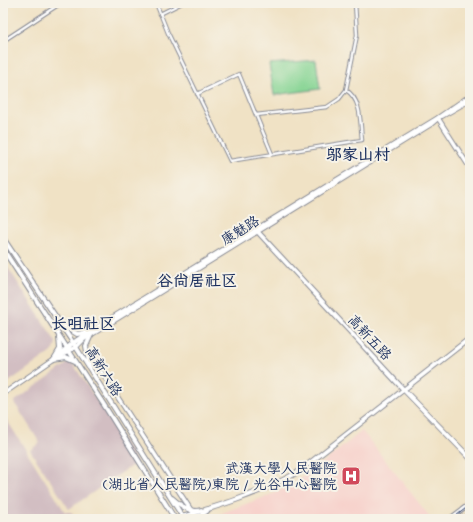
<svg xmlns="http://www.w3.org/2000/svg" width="473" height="522" font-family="Mynerve,'LXGW WenKai TC',sans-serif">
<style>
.built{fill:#f7d0ca}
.industrial{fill:#d2bec2}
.green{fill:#85d493;stroke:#508278}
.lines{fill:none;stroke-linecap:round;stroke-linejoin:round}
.minor-casing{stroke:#868892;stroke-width:4.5}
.tertiary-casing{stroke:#868892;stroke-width:5.5}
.secondary-casing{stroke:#868892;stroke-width:6}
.primary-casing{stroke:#868892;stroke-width:6}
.minor{stroke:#fff;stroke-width:2.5}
.tertiary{stroke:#fff;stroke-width:3.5}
.secondary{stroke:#fff;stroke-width:4}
.primary{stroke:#fff;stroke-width:4}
.tram{stroke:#1b2f5e;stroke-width:1}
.labels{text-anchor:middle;stroke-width:4;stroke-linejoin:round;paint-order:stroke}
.street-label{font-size:14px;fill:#1b2f5e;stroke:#f7f3e8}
.poi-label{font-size:14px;fill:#1b2f5e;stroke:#f7f3e8;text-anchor:end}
.quarter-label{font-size:16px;font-weight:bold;fill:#1b2f5e;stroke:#f7f3e8}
</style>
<rect width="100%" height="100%" fill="#f7f3e8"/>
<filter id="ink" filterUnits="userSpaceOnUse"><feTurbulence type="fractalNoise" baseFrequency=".025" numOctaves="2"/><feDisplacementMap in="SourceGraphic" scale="8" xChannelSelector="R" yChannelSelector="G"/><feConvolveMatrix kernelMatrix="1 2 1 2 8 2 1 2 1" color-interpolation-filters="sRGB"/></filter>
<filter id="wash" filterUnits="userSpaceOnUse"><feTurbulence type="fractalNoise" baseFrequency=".012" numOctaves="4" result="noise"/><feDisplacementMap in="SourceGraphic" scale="16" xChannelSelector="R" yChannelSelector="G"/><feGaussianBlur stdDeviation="0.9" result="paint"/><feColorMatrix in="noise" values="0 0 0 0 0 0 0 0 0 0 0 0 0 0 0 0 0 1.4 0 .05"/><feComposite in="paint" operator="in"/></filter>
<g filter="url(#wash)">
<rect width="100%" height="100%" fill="#f0e2c5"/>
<path class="built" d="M362,431L430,517L427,519H206L275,493L294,483L315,469Z"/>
<path class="industrial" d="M3,260L56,342L54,350L3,386Z
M71,361L137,462L69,509L30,450L40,443L14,402Z
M3,414L65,512H71L78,519H3Z"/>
<path class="green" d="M316,60L320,89L274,95L269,64Z"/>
</g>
<g filter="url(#ink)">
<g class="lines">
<g class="minor-casing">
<path id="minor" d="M156,3L168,33L230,161L362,140C360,122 362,100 346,90
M160,14L182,3
M3,41L61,3
M197,94L239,74L272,154
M256,115L327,107L339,99L346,90L357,35L355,3"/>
</g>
<g class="tertiary-casing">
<path id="tertiary" d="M438,118L470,168
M87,350L191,510
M3,394L54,359"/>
</g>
<g class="secondary-casing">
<path id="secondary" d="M442,116L470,100
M438,118L431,124L84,339L76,347L54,359L73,343L89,332Z
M438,118L470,96
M257,231L404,390L470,458
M175,519C216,507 260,494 298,472L470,338
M450,519L470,504
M464,519L470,514"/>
</g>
<g class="primary-casing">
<path id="primary" d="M3,238L76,347L184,519
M3,249L104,405L175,519
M61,324L77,334L89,332
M59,337L60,349L54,359L66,357L75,361
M90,368L86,346L91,335
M172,498C180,505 191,514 201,510
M196,519L207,511"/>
</g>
<use href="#minor" class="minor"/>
<use href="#tertiary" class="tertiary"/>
<use href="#secondary" class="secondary"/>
<use href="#primary" class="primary"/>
<path class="tram" d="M452,519L470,505"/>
</g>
</g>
<defs>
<g id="hospital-square" transform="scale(1)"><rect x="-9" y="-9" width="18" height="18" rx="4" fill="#d1495b" stroke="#f7f3e8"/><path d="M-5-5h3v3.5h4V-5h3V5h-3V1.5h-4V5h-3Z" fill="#fff"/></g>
</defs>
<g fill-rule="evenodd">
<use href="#hospital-square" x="351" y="476"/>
</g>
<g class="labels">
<g class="street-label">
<text transform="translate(240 230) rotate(-32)" y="5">康魅路</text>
<text transform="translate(370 337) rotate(47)" y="5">高新五路</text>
<text transform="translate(104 371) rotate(58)" y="5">高新六路</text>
</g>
<g class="poi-label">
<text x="337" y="473">武漢大學人民醫院<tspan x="337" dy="16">(湖北省人民醫院)東院 / 光谷中心醫院</tspan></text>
</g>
<g class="quarter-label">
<text x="358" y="160">邬家山村</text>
<text x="197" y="286">谷尚居社区</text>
<text x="83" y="329">长咀社区</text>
</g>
</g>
<rect width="473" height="522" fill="none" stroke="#f7f3e8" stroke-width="16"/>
</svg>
